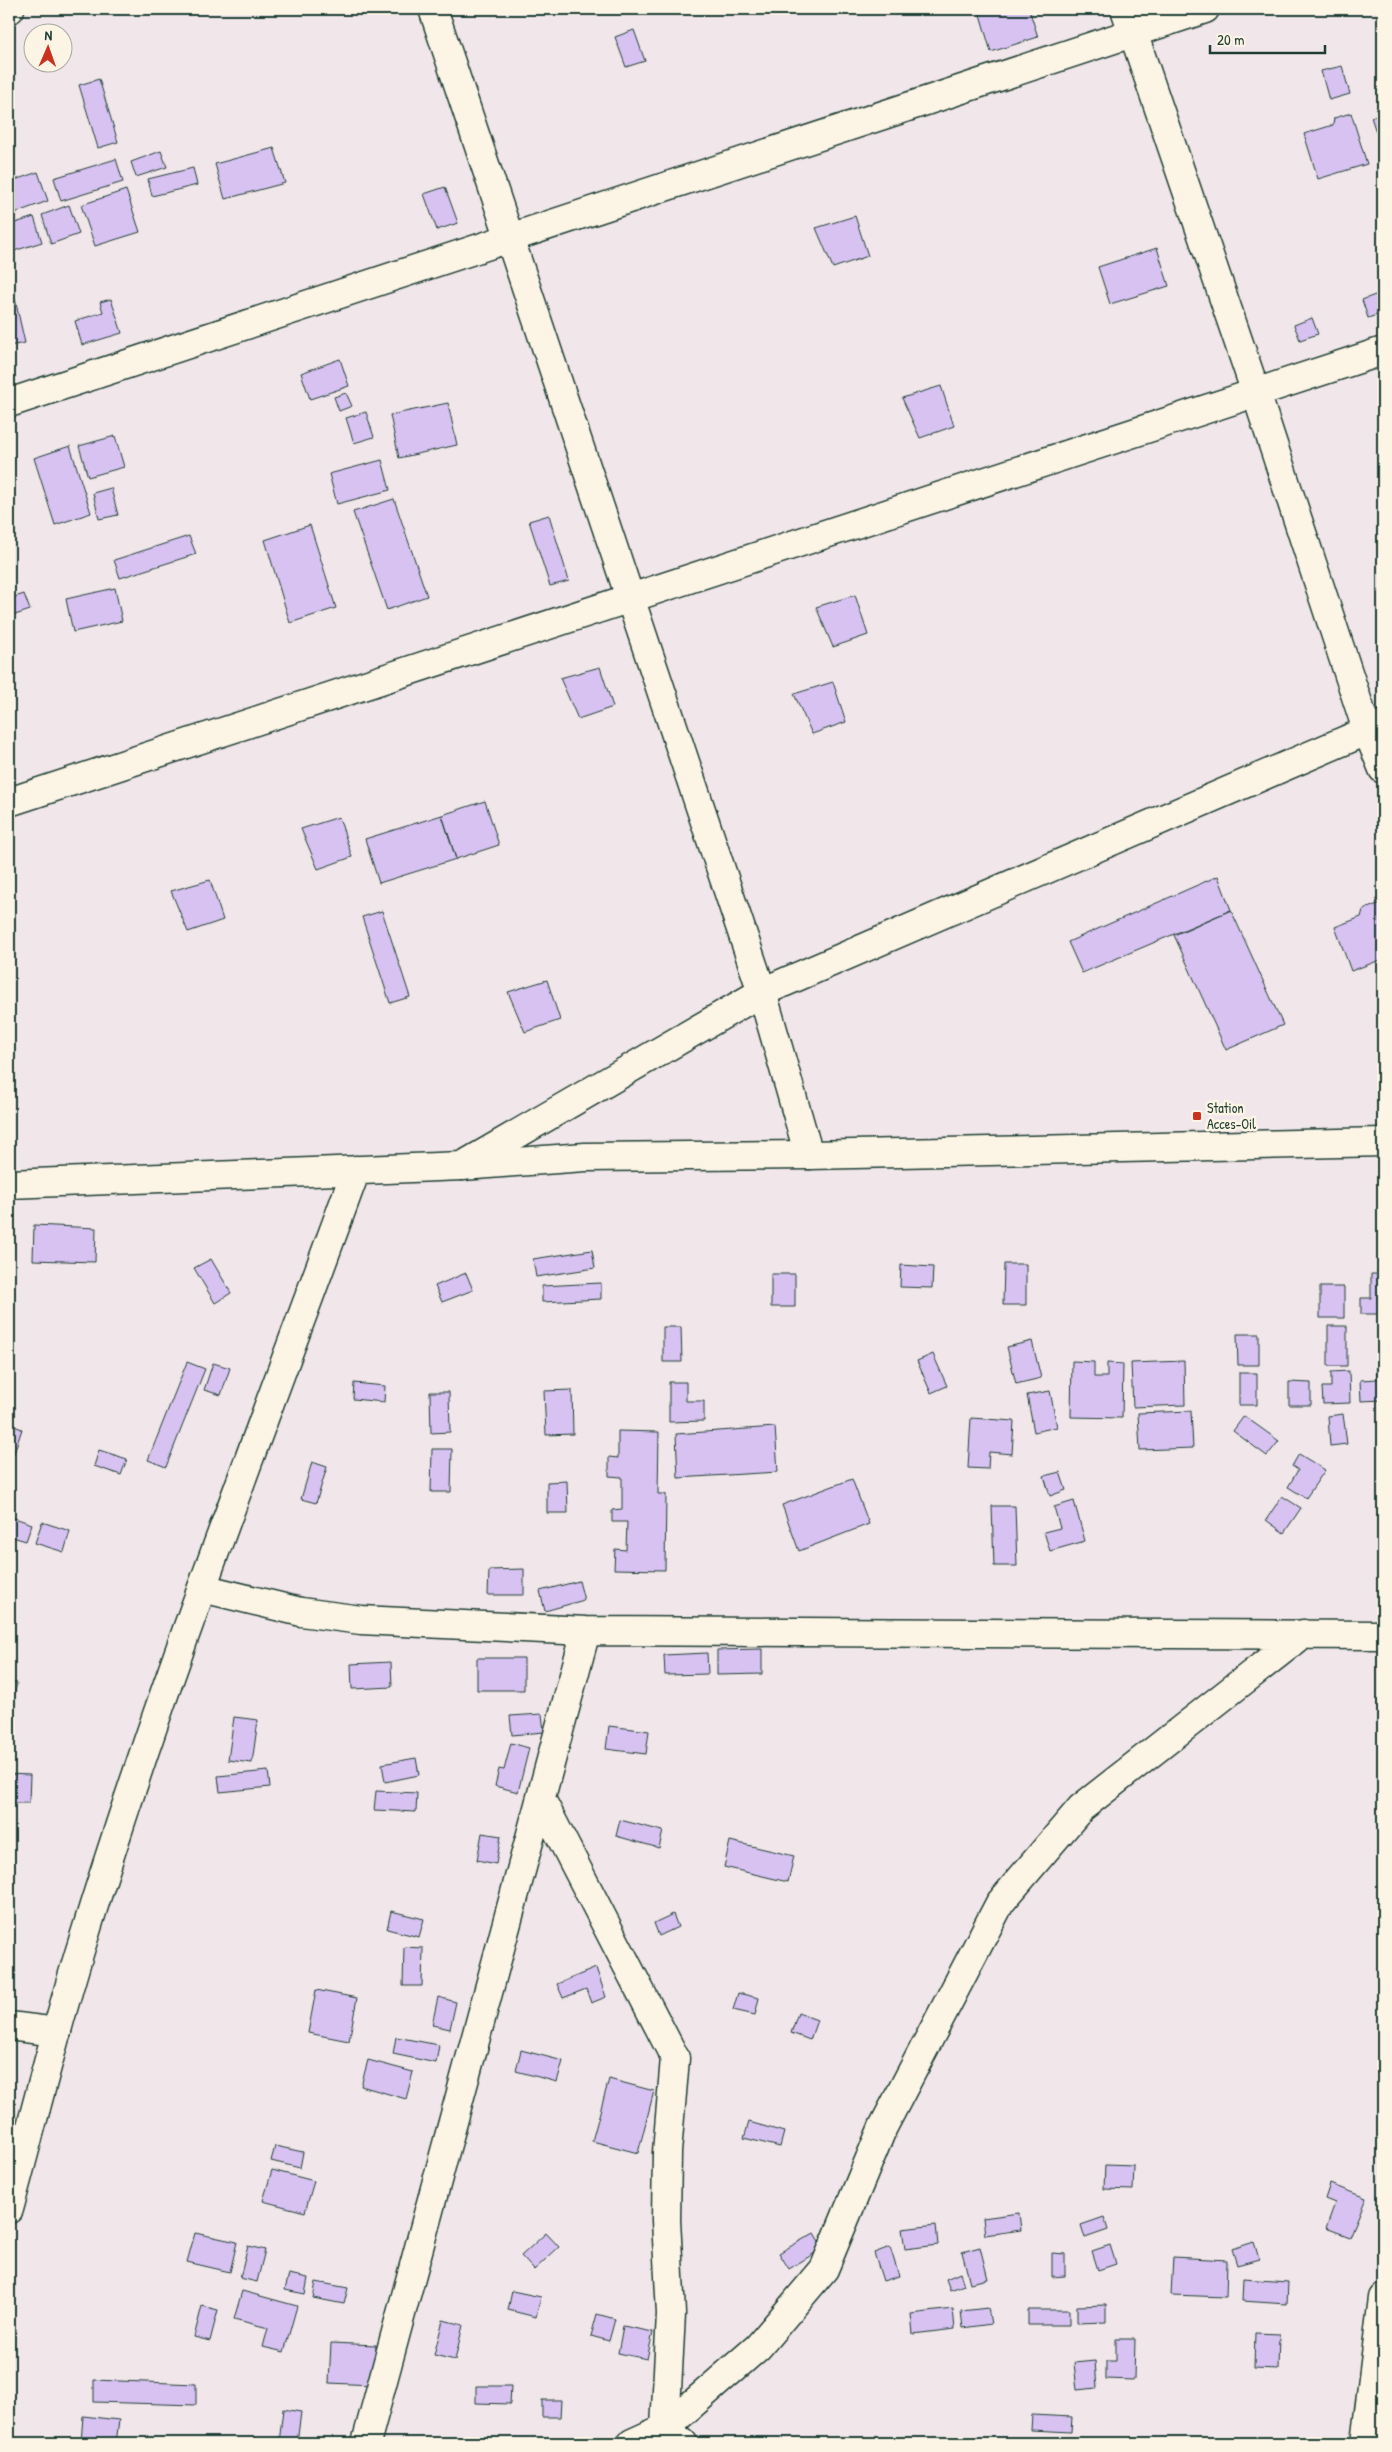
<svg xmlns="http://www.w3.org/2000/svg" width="1392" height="2452" font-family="'Patrick Hand',sans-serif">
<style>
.building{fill:#d7c2f2;stroke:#1f3d34}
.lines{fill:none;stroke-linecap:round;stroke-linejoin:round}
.street-casing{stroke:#1f3d34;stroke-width:31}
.secondary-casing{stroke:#1f3d34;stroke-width:31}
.street{stroke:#fcf5e5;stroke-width:28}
.secondary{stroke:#fcf5e5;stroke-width:28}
.poi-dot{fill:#c8321e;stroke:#fcf5e5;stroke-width:2}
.labels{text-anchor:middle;stroke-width:5;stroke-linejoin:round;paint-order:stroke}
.poi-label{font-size:14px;fill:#1f3d34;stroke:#fcf5e5;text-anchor:start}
</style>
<rect width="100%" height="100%" fill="#f1e6e9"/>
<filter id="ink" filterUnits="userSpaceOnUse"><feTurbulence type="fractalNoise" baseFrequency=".02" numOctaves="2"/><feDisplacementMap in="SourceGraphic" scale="10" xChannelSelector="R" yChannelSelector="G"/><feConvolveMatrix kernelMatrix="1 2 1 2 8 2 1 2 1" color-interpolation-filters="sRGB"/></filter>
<g filter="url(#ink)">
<path class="building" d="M986,9H1029L1038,37L991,52L979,11Z
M634,30L645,61L626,67L615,37Z
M1342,66L1350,94L1329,100L1321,71Z
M99,79L118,142L98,148L79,85Z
M1351,113L1367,164L1318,179L1304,134L1333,125L1334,118Z
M1383,113V153L1371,117Z
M274,148L285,183L225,199L215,164Z
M161,151L167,167L136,177L131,162Z
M116,159L123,182L61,201L54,178Z
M193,168L197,185L152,196L148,179Z
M38,172L48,201L9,215V182Z
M445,187L458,223L437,230L424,194Z
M126,190L140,232L95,246L81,205Z
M69,205L79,234L51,244L42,215Z
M855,216L868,256L833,268L816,228Z
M34,217L42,242L14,251L9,235V225Z
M1157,248L1169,286L1110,304L1098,267Z
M1383,292V313L1368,318L1362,300Z
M15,299L25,343L9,346V300Z
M111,299L122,333L82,345L75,321L103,312L100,302Z
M1312,318L1318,334L1300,340L1294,325Z
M340,359L349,386L310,399L301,373Z
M941,386L954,426L920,438L902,398Z
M346,393L352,406L339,411L334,397Z
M448,403L457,445L399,458L390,415Z
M366,412L374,437L354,443L346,418Z
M115,436L124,467L88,477L79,446Z
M70,446L91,513L55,525L34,458Z
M382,460L390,490L337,504L329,474Z
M111,488L118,515L99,519L93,493Z
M394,499L427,596L387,610L353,512Z
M549,515L569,581L550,586L529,521Z
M310,525L336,608L290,623L265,540Z
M189,536L196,554L120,578L114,560Z
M115,588L122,621L73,632L66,599Z
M24,594L30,610L9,617V599Z
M855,595L868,635L833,647L816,607Z
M600,667L613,707L578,719L560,678Z
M833,682L846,722L812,734L794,694Z
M485,801L499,845L456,859L442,815Z
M442,815L456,859L379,883L365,839Z
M339,817L352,857L318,869L301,829Z
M1218,876L1231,910L1082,973L1068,942Z
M210,880L223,920L188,932L171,891Z
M1380,903L1383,912V959L1351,971L1335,927L1361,917L1363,910Z
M1231,910L1283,1025L1226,1050L1174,935Z
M382,911L410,997L390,1003L362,917Z
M547,980L560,1020L525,1032L508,992Z
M34,1225L96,1228L95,1262L33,1260Z
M592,1250L595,1268L536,1277L533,1259Z
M211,1259L231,1293L215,1303L194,1268Z
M1004,1264H1026V1305H1003Z
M901,1265L933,1267L932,1288L900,1287Z
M466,1273L473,1290L442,1302L435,1286Z
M771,1274H795V1307H771Z
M1371,1274H1383V1314H1361V1298H1371Z
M601,1283V1299L542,1302V1286Z
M1320,1287H1344V1318H1320Z
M1328,1326H1347V1366H1328Z
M663,1327H681L682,1362H663Z
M1237,1334H1259V1365H1238Z
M1032,1341L1041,1378L1016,1384L1007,1347Z
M933,1354L947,1386L931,1393L917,1361Z
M1072,1361L1094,1362V1377H1107V1363L1123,1364L1122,1418L1071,1417Z
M1184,1361L1185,1405L1133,1407L1131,1363Z
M187,1362L205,1369L166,1467L148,1460Z
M213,1363L230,1368L221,1395L204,1390Z
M1377,1367H1383V1400L1361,1401L1360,1380L1377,1379Z
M1349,1371L1350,1403L1323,1404L1322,1387H1331V1372Z
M1239,1373H1257V1405H1239Z
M669,1382H686V1401H704V1421L669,1422Z
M1289,1382L1311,1383V1405H1289Z
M354,1383L385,1386L384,1402L353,1399Z
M572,1390L573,1434L546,1435L544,1391Z
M1050,1391L1057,1427L1034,1432L1027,1395Z
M430,1392H449L450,1432L431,1433Z
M1191,1411L1193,1448L1140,1450L1138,1413Z
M1343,1414L1347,1444L1330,1446L1328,1416Z
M1244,1416L1279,1441L1267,1456L1233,1431Z
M971,1418L1014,1421L1012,1454L989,1452L988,1469L968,1468Z
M9,1424L22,1429L11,1462L9,1461Z
M775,1427L778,1472L678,1478L676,1434Z
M618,1431L659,1432L658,1494H666L665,1570L614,1569L615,1549L626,1550L627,1522H612V1510L622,1509V1477L609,1476V1457L618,1458Z
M432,1449H452L451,1492H431Z
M99,1450L127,1459L121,1475L94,1466Z
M1299,1454L1325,1470L1306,1498L1288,1487L1298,1470L1292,1466Z
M312,1462L327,1467L316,1503L301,1499Z
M1060,1472L1066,1490L1050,1496L1044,1476Z
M852,1479L869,1524L799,1551L782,1505Z
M567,1481L568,1513H547V1482Z
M1282,1496L1301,1508L1284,1533L1266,1520Z
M1074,1501L1085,1541L1050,1551L1044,1532L1060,1528L1054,1507Z
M992,1506H1015L1017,1566H994Z
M9,1516L32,1524L26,1541L9,1536Z
M42,1522L70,1531L64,1552L35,1543Z
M524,1569V1595H488L489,1570Z
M579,1581L584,1600L545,1611L540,1591Z
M762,1649V1674L717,1675V1650Z
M707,1653L708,1674L665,1675L664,1655Z
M477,1658H524V1690H477Z
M391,1662L392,1687L352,1689L351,1664Z
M9,1681L17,1683L9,1716Z
M542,1714L544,1732L512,1735L510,1716Z
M234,1717L258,1720L252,1763L228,1760Z
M609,1726L649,1731L646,1754L606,1749Z
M511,1743L529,1748L518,1792L495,1786L499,1769L504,1770Z
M416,1758L419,1775L385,1782L382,1764Z
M268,1771L270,1787L220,1792L218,1776Z
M9,1774L30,1775L29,1803H9Z
M376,1791L417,1793L416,1812L374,1810Z
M620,1820L663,1831L659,1848L616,1836Z
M482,1833L501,1836L496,1864L477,1860Z
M730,1841L794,1856L788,1882L724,1867Z
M391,1911L424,1919L419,1937L387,1929Z
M673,1914L678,1927L659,1936L654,1923Z
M404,1947L423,1948L422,1986H403Z
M596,1968L606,1997L591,2003L586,1989L563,1998L557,1984Z
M316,1990L357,1998L349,2041L308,2033Z
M738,1993L759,1998L755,2015L733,2010Z
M438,1997L456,2002L450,2029L432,2025Z
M798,2013L817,2020L810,2040L791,2033Z
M396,2037L439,2045L436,2063L393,2054Z
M521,2050L563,2061L557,2082L516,2071Z
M368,2060L413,2072L406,2099L361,2086Z
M609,2079L654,2091L638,2153L592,2141Z
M749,2122L784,2132L780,2147L744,2138Z
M275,2146L303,2152L300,2168L271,2161Z
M1105,2165L1134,2166L1133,2190L1104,2189Z
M272,2170L314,2181L305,2212L263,2201Z
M1330,2184L1366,2198L1350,2237L1326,2228L1335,2203L1325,2199Z
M1019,2213L1021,2230L985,2235L983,2218Z
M1104,2217L1108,2230L1085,2238L1081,2225Z
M936,2225L938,2245L905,2249L902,2229Z
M195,2233L237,2242L230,2272L187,2262Z
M546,2233L559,2247L534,2270L521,2256Z
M814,2233L823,2248L789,2269L779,2253Z
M1254,2242L1259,2259L1237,2265L1232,2249Z
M1110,2245L1116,2264L1098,2270L1092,2251Z
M248,2246L265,2250L257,2282L240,2278Z
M890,2247L899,2276L883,2281L874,2253Z
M980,2247L988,2279L970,2283L962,2252Z
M1052,2253L1065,2254V2276L1052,2277Z
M1173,2257L1227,2260L1226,2297L1171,2295Z
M960,2273L964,2285L950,2290L946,2279Z
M289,2274L308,2278L305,2294L285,2290Z
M1243,2279L1288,2282L1287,2304L1242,2301Z
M316,2282L348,2288L344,2304L313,2298Z
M242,2291L297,2306L284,2352L263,2347L268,2328L234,2319Z
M512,2291L541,2297L536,2317L508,2310Z
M1106,2305V2322L1077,2323V2306Z
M202,2306L218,2310L210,2341L194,2337Z
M988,2308L991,2324L963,2328L961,2311Z
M953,2309L955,2329L913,2334L911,2314Z
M1028,2310H1069V2325H1028Z
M597,2314L615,2319L609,2341L591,2336Z
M443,2320L463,2325L455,2360L434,2355Z
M623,2326L653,2332L647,2359L618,2353Z
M1255,2333L1279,2334L1278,2369L1254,2368Z
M1116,2339H1135L1134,2380L1106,2379V2361H1116Z
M331,2343L376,2345L373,2385L329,2383Z
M1095,2361L1097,2388L1077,2390L1074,2363Z
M94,2380L196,2384V2405L94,2402Z
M476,2386H511L510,2404L476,2403Z
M542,2400H561L560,2417H542Z
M283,2409L301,2412L297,2443H279Z
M1032,2415L1072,2417L1071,2432L1031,2430Z
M83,2416L119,2420L116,2443H81Z
M962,2440H1000V2443H962Z"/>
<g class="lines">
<g class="street-casing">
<path id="street" d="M9,9H10
M433,9L762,992L809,1155
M1125,9L1256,393L1367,730L1383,769
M9,403L1205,9
M9,802L1383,351
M462,1166L762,992L1383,724
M202,1588L301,1612L361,1620L586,1631L1383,1635
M541,1799L675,2058L667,2152L666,2220L671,2314L665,2428L683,2443
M9,2026L57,2032
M366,2443L586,1631
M632,2443L665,2428L758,2347L824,2269L883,2127L1000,1903L1081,1808L1303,1634
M1365,2443L1383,2298"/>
</g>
<g class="secondary-casing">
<path id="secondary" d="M9,1184L462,1166L585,1157L809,1155L1383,1142
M9,2209C33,2121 55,2031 82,1944C162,1682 262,1427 356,1170"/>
</g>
<use href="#street" class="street"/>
<use href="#secondary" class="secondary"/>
</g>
</g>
<rect class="poi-dot" x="1192" y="1111" width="10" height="10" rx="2.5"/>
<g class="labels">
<g class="poi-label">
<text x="1207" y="1113">Station<tspan x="1207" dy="16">Acces-Oil</tspan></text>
</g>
</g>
<rect width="1392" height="2452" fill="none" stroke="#fcf5e5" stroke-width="30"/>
<rect x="15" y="15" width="1362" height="2422" fill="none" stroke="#1f3d34" stroke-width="2" filter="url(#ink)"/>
<g transform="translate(48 48) rotate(2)"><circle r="24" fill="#fcf5e5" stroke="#a4ab9e"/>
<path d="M0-4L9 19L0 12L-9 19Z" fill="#c8321e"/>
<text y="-8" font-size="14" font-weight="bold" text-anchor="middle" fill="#1f3d34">N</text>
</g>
<path d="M1210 45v8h115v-8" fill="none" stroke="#1f3d34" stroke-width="2.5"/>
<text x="1217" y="45" font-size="15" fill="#1f3d34" stroke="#fcf5e5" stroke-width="4" paint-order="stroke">20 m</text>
</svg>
